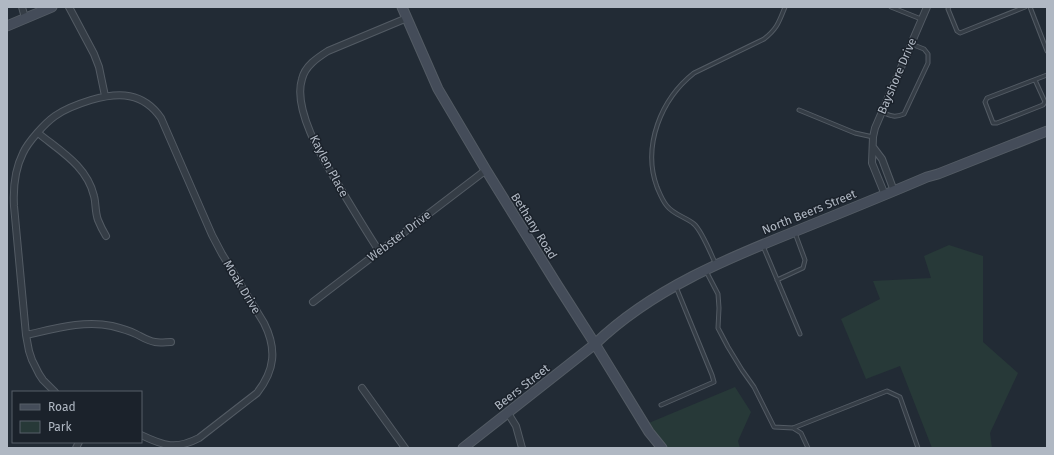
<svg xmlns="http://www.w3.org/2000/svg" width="1054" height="455" font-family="'Fira Sans',sans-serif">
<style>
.green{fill:#273938}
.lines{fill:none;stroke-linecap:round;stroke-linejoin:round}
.lane-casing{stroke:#535b64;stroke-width:5}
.street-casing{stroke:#535b64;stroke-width:8}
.secondary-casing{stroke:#535b64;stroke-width:11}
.lane{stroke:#353d46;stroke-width:3}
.street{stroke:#353d46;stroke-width:6}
.secondary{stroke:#444c59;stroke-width:9}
.labels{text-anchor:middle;stroke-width:3;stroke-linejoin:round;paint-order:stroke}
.street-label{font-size:12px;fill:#b0b8c3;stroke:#1b222b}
</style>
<rect width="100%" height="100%" fill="#222b35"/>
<path class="green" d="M949,245L983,256V342L1018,373L990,433L992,448H932L900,366L866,379L841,319L880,299L873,281L931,278L924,256Z
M735,387L751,412L738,441L740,448H663L644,425Z"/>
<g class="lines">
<g class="lane-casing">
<path id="lane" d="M891,7L921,19
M949,7L948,9L957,31L960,33L1025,7
M1030,7L1047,51
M1035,80L1045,102L1043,105L997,123H993L985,102L987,98L1047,75
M799,110L855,133L873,137
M882,112C891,116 894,118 904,114L928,63V54L924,49L911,44
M763,246L800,334
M716,265C711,254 702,231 694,224C686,217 674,215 667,206C662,200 660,194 657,187C642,146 661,99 694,73L764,39C777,29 779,22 785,7
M706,271L718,294L719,308L718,328L728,347L742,370L754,387L774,427L793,428L887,391L900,397L918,448
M777,280L803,268L805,260L795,233
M661,405L714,382L712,375L676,287
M793,428L801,433L808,448"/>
</g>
<g class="street-casing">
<path id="street" d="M22,7L25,18
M69,7L94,54L99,67L105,96
M38,133C60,151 87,166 94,196C96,203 95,212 98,220C100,225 103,231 106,236
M873,147L882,159L894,191
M885,195L872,163L873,137L875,128L927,7
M379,251C366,231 354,211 342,191C326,164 292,111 302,79C305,66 317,58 328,51L407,18
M313,302L486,170
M26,335C54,329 83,320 112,326C120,328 128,330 136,334C142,337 148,341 155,342C160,343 166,342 171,342
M362,388L405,448
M55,392L43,380L39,374L32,360L29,351L26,335L14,206C13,188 15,169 23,153C28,142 45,123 55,116C66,108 78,104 91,100C119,92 143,92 161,118L212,235L222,254L264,323C277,349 275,370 257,393L199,438C176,450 164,446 141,435
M508,413L516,426L522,448
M76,448L79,442"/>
</g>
<g class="secondary-casing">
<path id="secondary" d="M402,7L438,89L486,170L556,283L595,344L649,432L662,448
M7,26L52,7
M463,448L595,344C652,289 728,258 801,229C843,212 885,195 927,177L938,174L1047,131"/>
</g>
<use href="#lane" class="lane"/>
<use href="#street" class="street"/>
<use href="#secondary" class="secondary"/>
</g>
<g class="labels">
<g class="street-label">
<text transform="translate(897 76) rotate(-67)" y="4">Bayshore Drive</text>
<text transform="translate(329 166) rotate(62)" y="4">Kaylen Place</text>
<text transform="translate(809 212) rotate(-22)" y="4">North Beers Street</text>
<text transform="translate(534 226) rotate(58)" y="4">Bethany Road</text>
<text transform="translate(399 236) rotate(-37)" y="4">Webster Drive</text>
<text transform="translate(242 287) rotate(59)" y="4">Moak Drive</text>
<text transform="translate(522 387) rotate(-38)" y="4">Beers Street</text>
</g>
</g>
<rect width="1054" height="455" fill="none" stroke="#b0b8c3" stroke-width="16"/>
<rect x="12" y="391" width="130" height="52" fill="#1b222b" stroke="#575e68"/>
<rect x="20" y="404" width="20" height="6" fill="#444c59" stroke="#575e68"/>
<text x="48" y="411" font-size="12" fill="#b0b8c3">Road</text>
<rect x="20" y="421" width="20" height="12" fill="#273938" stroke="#575e68"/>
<text x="48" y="431" font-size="12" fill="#b0b8c3">Park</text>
</svg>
